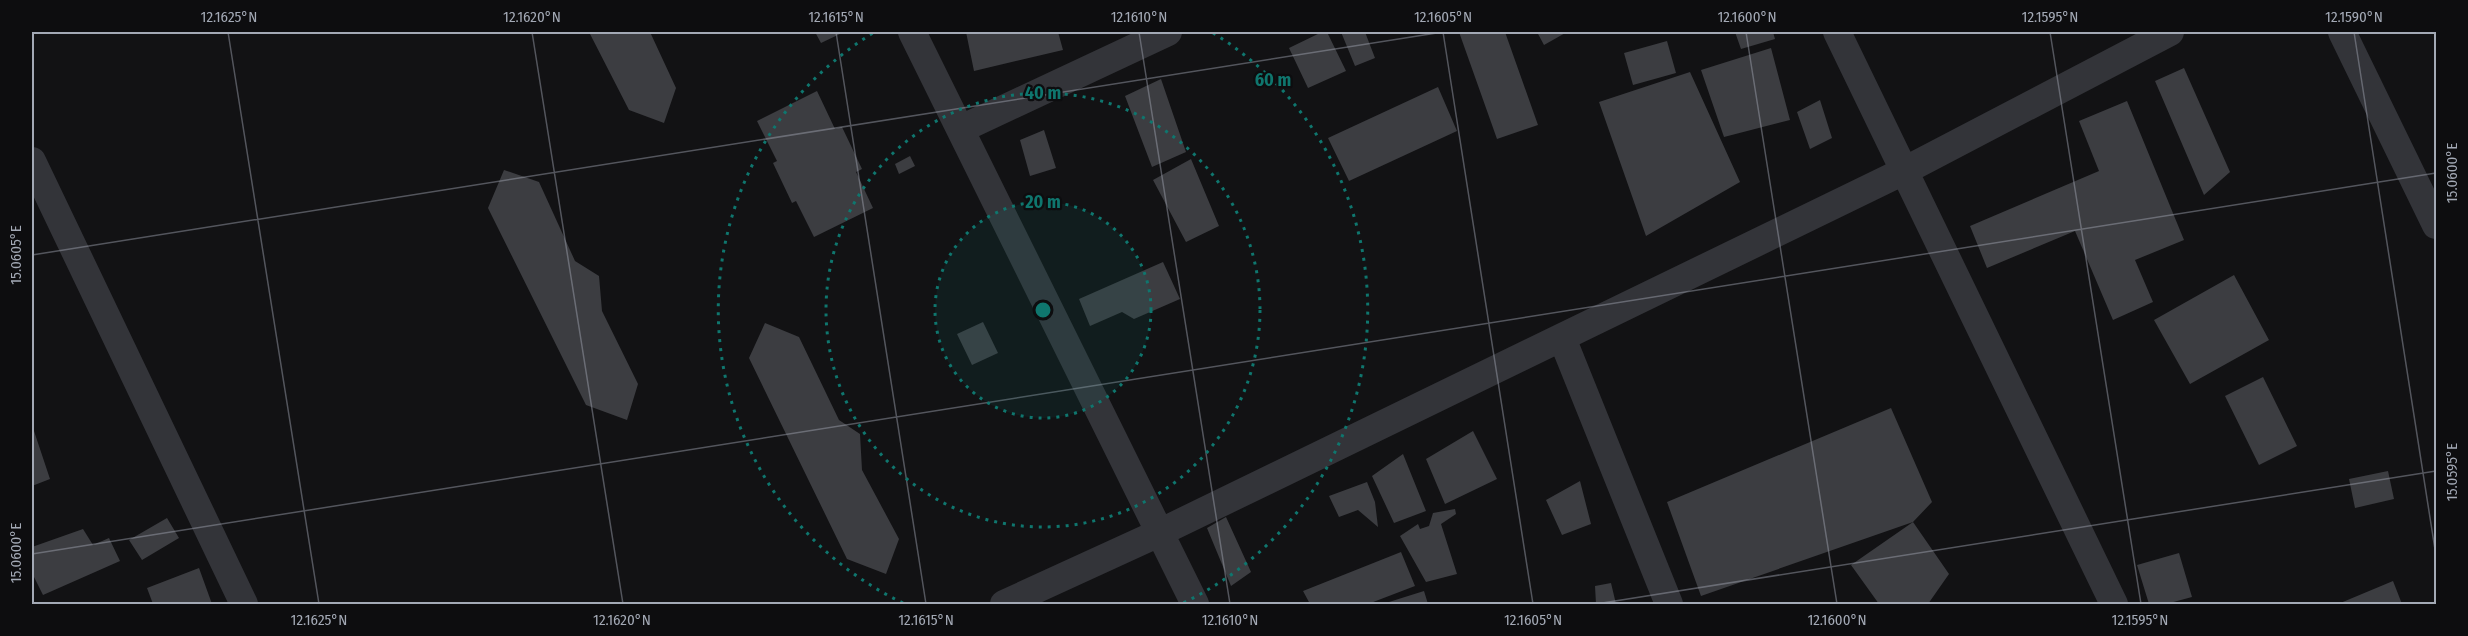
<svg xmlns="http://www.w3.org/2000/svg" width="2468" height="636" font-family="'Fira Sans Condensed',sans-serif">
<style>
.building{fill:#3c3d41}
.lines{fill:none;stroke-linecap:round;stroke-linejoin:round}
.street{stroke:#333439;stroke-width:28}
.ticks{fill:none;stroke:#a3a9b5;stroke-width:1.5;stroke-opacity:0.45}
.ring{fill:none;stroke:#0f766e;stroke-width:3;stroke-dasharray:3 6}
.centre{fill:#0f766e;stroke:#0d0d0f;stroke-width:3}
.ring-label{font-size:18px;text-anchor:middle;font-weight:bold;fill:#0f766e;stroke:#0d0d0f;stroke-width:4.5;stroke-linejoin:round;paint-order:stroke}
.neatline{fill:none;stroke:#a3a9b5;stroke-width:2}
.ticks-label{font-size:15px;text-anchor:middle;fill:#a3a9b5}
</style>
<rect width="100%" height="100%" fill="#121214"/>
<path class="building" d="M589,32H650L676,88L664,123L629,110Z
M815,32H844L821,43Z
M966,32H1058L1063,50L974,71Z
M1322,32H1327L1346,71L1308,88L1289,48Z
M1341,32H1365L1375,58L1355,66Z
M1459,32H1505L1538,125L1497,139Z
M1537,32H1567L1544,45Z
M1735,32H1773L1775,39L1741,49Z
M1667,41L1676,73L1633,85L1624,53Z
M1771,48L1790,120L1724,137L1701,70Z
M2184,68L2230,172L2204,195L2155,81Z
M1690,72L1740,182L1646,236L1599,102Z
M1161,79L1186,152L1152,167L1125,96Z
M1438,87L1457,131L1349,181L1328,138Z
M817,91L835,129L842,127L862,169L856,172L873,208L814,237L796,201L792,203L773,163L777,161L757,121Z
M1820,100L1832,138L1810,149L1797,112Z
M2127,101L2184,240L2135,260L2153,302L2113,320L2075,231L1987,268L1970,226L2099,171L2079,121Z
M1044,130L1056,168L1030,176L1020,140Z
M910,156L915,166L899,174L895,164Z
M1191,159L1219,226L1186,242L1153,180Z
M504,170L539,182L575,261L599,276L602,311L638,384L627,420L586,405L488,208Z
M1163,262L1180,299L1134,319L1122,312L1090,326L1079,299Z
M2234,275L2269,340L2190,384L2154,320Z
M983,322L998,353L972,365L957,334Z
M765,323L799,337L839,420L860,434L862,470L899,539L886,574L847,559L749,358Z
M2263,377L2297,446L2259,465L2225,396Z
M1891,408L1932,502L1913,522L1949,574L1928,604H1879L1851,565L1913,522L1701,596L1667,502Z
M34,431L50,479L32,486V432Z
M1473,431L1497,479L1445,504L1426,459Z
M1403,454L1426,511L1394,523L1372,476Z
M2388,471L2394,499L2355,508L2349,479Z
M1580,481L1591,524L1562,535L1546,500Z
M1367,482L1375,502L1378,527L1358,510L1339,517L1329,496Z
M1455,509L1456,514L1441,524L1457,574L1426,582L1400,536L1418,524L1420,529L1429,526L1433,513Z
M1226,517L1251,572L1231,586L1207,528Z
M167,518L179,538L142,560L129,540Z
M83,529L93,545L109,538L120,561L43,595L32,573V547Z
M1401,552L1415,586L1368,604H1310L1303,591Z
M2179,553L2192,597L2166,604H2149L2137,565Z
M199,568L212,604H153L147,588Z
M2393,581L2402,604H2338Z
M1611,583L1616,604H1596L1595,586Z
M1424,591L1428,604H1389V602Z"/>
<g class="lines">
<path class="street" d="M912,32L1195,604
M1837,32L2114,604
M2342,32L2436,225
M961,129L1168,32
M32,161L244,604
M1562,338L1669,604
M1004,604L1159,533L1904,171L2170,32"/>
</g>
<path class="ticks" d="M228,32L319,604M532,32L623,604M836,32L926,604M1139,32L1230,604M1443,32L1533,604M1746,32L1837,604M2050,32L2141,604M2354,32L2436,556M32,255L1443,32M32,554L2436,173M1596,604L2436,471"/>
<circle cx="1043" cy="310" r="108" fill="#0f766e" fill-opacity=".12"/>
<g class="ring">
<circle cx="1043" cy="310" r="108"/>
<circle cx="1043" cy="310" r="217"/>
<path d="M903 603A325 325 0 0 1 873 33M1213 33A325 325 0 0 1 1183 603"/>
</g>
<circle cx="1043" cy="310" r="9" class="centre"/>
<g class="ring-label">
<text x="1273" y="86">60 m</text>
<text x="1043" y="99">40 m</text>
<text x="1043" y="208">20 m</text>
</g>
<rect width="2468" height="636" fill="none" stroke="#0d0d0f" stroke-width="66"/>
<rect x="33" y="33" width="2402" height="570" class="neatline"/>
<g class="ticks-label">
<text x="229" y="22">12.1625°N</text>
<text x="532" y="22">12.1620°N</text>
<text x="836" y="22">12.1615°N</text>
<text x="1139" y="22">12.1610°N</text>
<text x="1443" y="22">12.1605°N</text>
<text x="1747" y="22">12.1600°N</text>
<text x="2050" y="22">12.1595°N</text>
<text x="2354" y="22">12.1590°N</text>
<text transform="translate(2452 173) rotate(-90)" y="5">15.0600°E</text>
<text transform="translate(16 255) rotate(-90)" y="5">15.0605°E</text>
<text transform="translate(2452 472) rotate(-90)" y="5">15.0595°E</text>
<text transform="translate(16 553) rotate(-90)" y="5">15.0600°E</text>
<text x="319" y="625">12.1625°N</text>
<text x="622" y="625">12.1620°N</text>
<text x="926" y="625">12.1615°N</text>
<text x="1230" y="625">12.1610°N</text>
<text x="1533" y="625">12.1605°N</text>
<text x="1837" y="625">12.1600°N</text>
<text x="2140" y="625">12.1595°N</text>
</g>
</svg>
